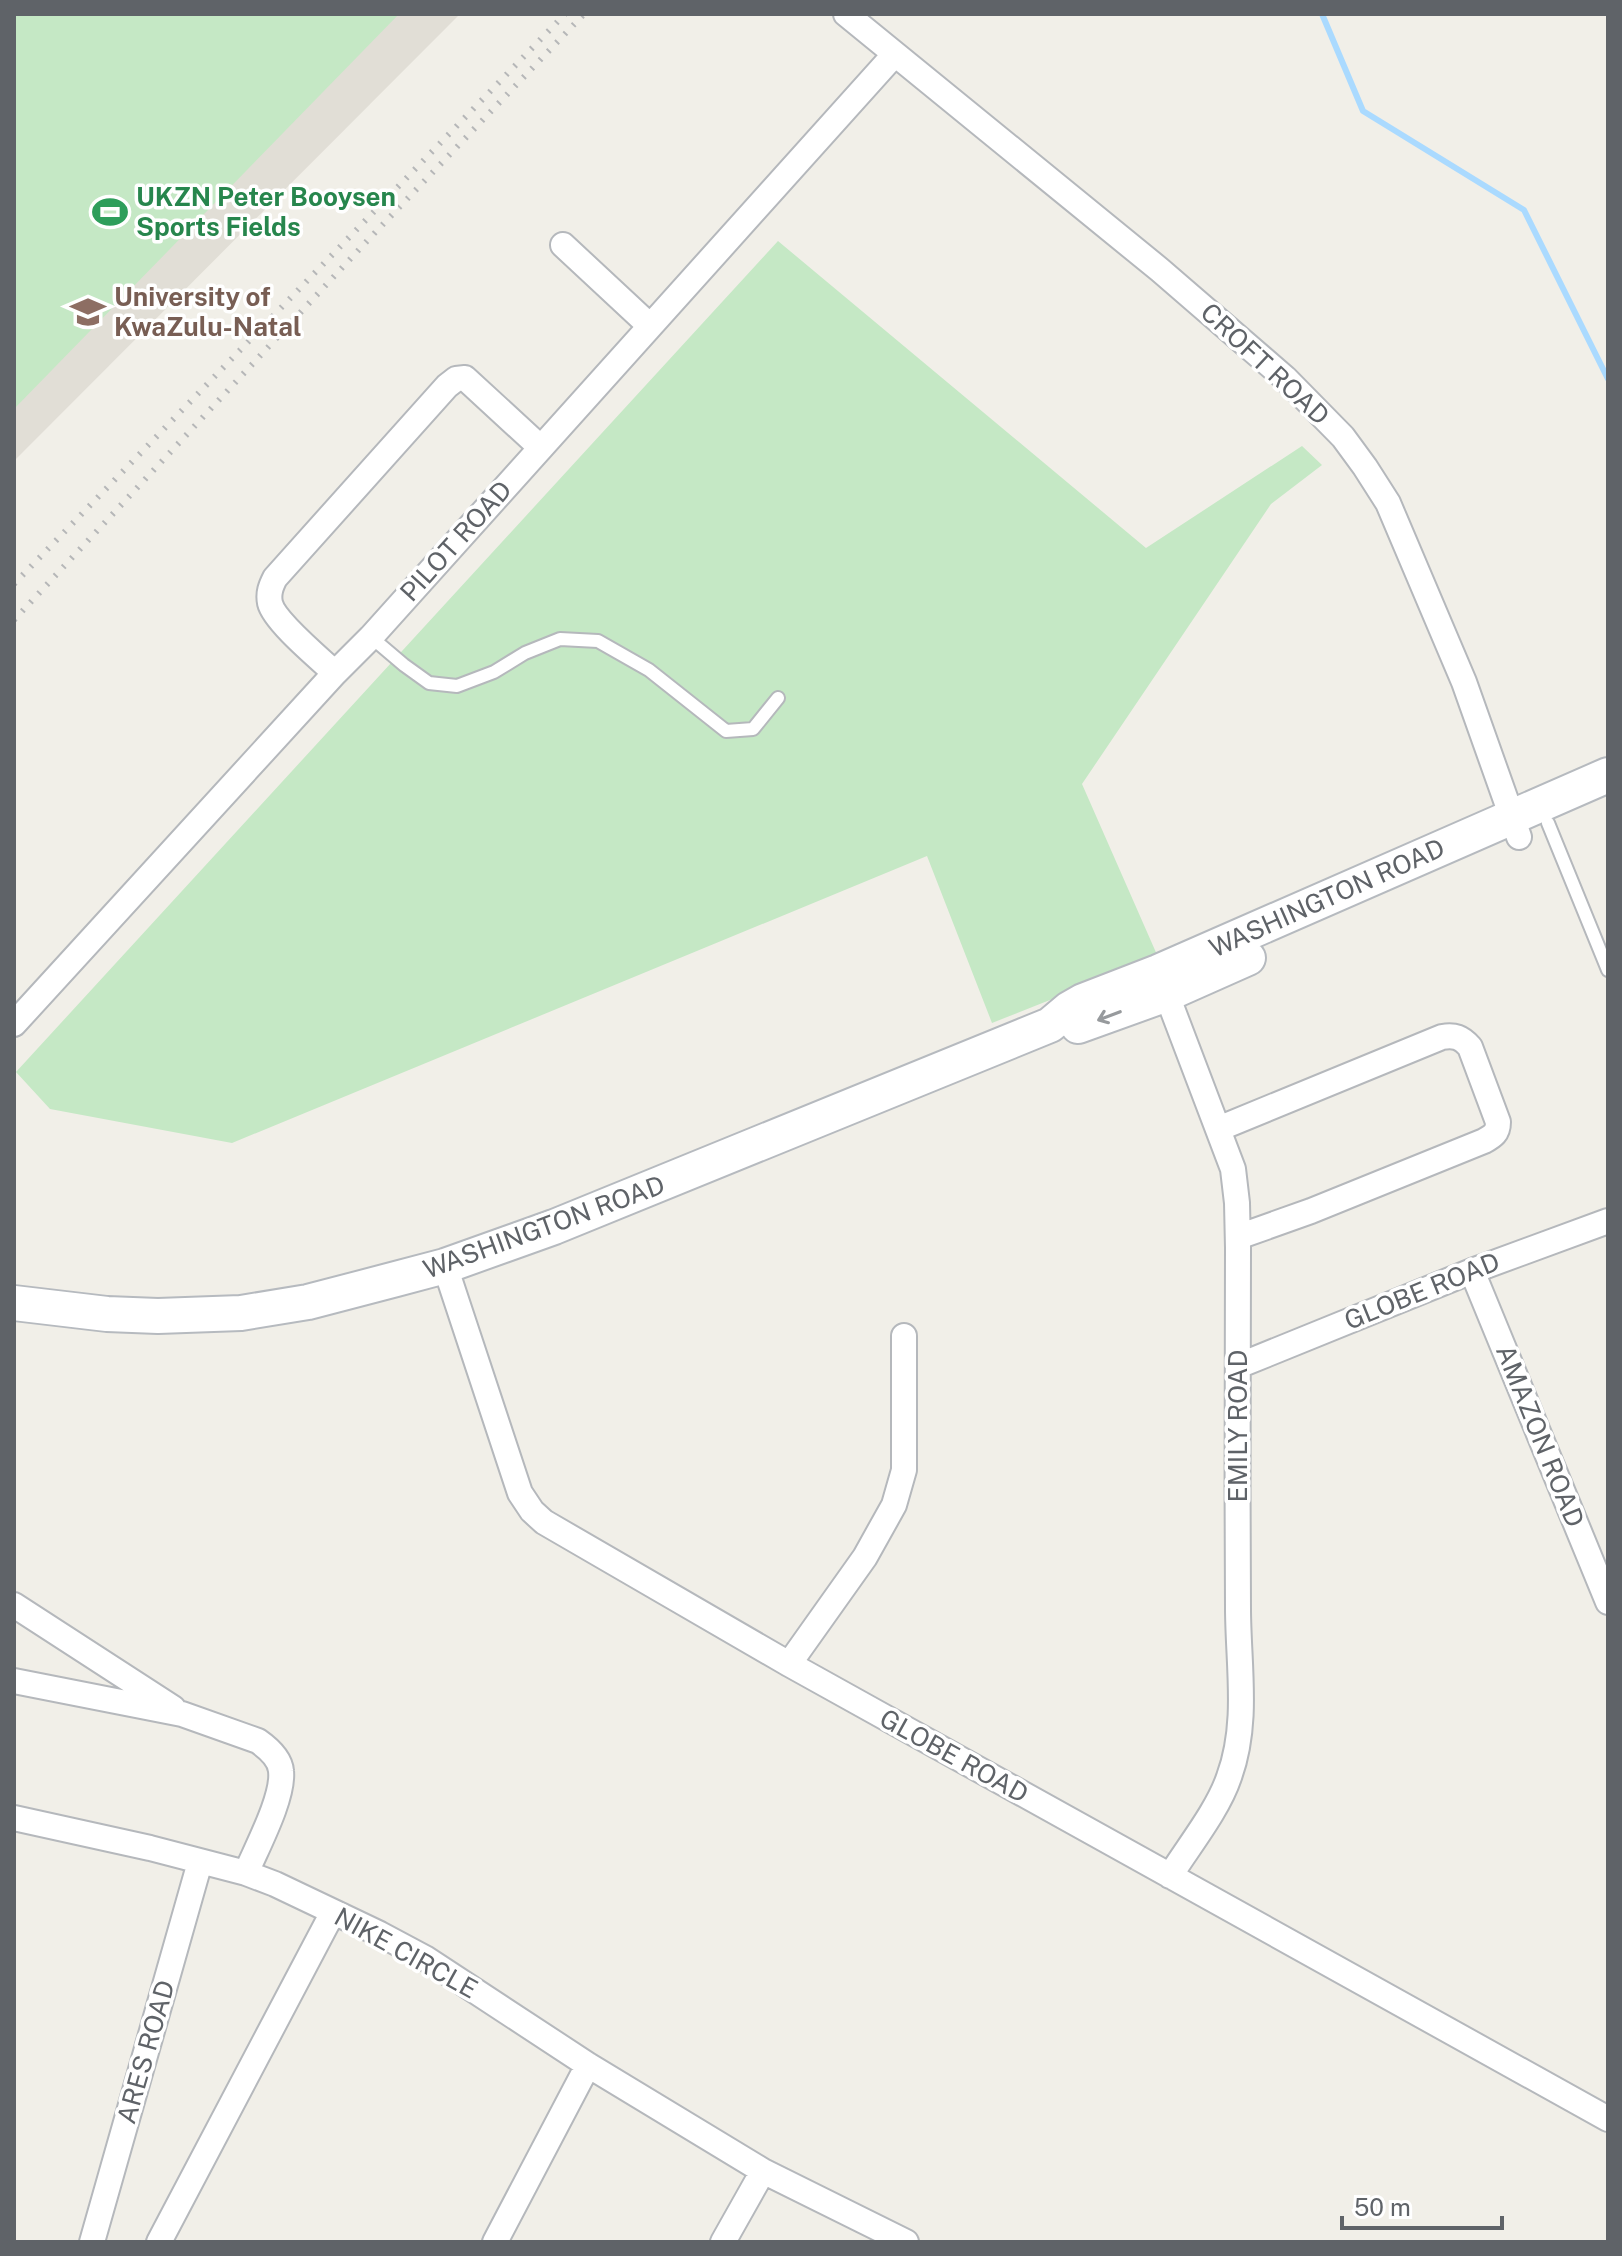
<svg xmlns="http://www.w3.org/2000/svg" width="1622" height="2256" font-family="'Public Sans',sans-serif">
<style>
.education{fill:#e1ded6}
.green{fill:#c5e8c5}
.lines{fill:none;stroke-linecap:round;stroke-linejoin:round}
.stream{stroke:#aadaff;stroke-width:6}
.lane-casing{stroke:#b5b8bc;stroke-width:16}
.street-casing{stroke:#b5b8bc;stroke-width:28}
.secondary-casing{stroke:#b6babf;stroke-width:38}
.lane{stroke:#fff;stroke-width:12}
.street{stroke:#fff;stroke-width:24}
.secondary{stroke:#fff;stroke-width:34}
.rail{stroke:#b6b7b8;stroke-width:6;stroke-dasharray:2 10;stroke-linecap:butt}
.oneway{stroke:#979a9d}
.labels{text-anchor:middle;stroke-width:7;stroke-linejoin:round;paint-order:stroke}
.leisure-label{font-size:26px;font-weight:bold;fill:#27864d;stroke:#fff;text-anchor:start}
.education-label{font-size:26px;font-weight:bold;fill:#785e54;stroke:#fff;text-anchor:start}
.street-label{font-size:26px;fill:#5f6368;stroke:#fff}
</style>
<rect width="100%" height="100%" fill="#f1efe8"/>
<path class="education" d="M14,14H460L14,461Z"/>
<path class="green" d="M14,14H399L14,409Z
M778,241L1146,548L1302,446L1322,465L1271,504L1082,784L1158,957L992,1023L927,856L232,1143L50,1109L16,1072Z"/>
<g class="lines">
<path class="stream" d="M1322,14L1363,111L1524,210L1608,379"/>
<g class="lane-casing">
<path id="lane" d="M371,637L404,665L429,683L457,686L494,672L525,653L560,639L598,641L649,670L726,731L753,729L778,698
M1548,823L1608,970"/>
</g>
<g class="street-casing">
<path id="street" d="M846,14L1160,270L1285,378L1343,437L1365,467L1388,503L1464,682L1519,837
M563,245L650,326
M335,673C320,659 274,621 270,603C268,593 271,586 275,578L447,386L456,379L465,378L540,447
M1162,982L1233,1169L1237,1203L1238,1248C1238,1368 1237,1488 1238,1608C1238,1664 1249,1723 1229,1777C1218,1810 1188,1847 1170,1876
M14,1024L335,673L371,637L894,55
M1218,1129L1442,1037C1455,1035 1461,1037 1470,1047L1498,1122C1498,1133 1493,1136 1484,1141L1311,1211L1238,1237
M445,1266L520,1493L532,1511L544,1522L789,1664L1608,2119
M1472,1271L1608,1602
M1238,1366L1472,1271L1608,1221
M14,1605L173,1708
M789,1664L865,1557L894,1505L904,1470V1336
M14,1681L182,1714L258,1741C268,1748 280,1758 281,1771C284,1797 257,1847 246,1873
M14,1818L150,1848L246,1873L275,1884L380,1934L425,1958L588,2065L763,2171L906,2242
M92,2242L200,1862
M159,2242L333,1912
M495,2242L588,2065
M723,2242L763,2171"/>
</g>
<g class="secondary-casing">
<path id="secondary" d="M1078,1026L1167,994L1248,958
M14,1303L107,1314L158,1316L241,1313L308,1302L396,1279L445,1266L554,1227L1050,1025L1069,1009L1083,1001L1158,972L1608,775"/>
</g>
<use href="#lane" class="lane"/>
<use href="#street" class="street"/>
<use href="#secondary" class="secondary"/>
<path class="rail" d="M14,584L565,14
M14,620L367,241L584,14"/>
</g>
<defs><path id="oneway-shaft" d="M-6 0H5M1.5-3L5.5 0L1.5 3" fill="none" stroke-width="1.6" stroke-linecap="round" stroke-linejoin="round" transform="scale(2)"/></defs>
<use class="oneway" href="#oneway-shaft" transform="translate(1109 1016) rotate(159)"/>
<defs>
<g id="stadium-bare" transform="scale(2.76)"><path d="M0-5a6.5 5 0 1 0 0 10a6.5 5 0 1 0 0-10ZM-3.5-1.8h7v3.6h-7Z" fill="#2e9e5b" stroke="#fff" stroke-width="2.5" paint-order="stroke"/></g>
<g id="university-bare" transform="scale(2.76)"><path d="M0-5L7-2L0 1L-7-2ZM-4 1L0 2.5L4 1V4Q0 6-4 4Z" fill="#8d6e63" stroke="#fff" stroke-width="2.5" paint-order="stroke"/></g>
</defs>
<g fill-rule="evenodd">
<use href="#stadium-bare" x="110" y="212"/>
<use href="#university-bare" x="88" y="312"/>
</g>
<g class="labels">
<g class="leisure-label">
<text x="136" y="206">UKZN Peter Booysen<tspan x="136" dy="30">Sports Fields</tspan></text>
</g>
<g class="education-label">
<text x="114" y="306">University of<tspan x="114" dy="30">KwaZulu-Natal</tspan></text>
</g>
<g class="street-label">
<text transform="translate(1265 364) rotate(43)" y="9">CROFT ROAD</text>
<text transform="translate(456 541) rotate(-48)" y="9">PILOT ROAD</text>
<text transform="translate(1327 898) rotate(-24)" y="9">WASHINGTON ROAD</text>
<text transform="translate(544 1227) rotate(-20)" y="9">WASHINGTON ROAD</text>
<text transform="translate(1422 1291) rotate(-22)" y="9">GLOBE ROAD</text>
<text transform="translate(1238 1426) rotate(-90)" y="9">EMILY ROAD</text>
<text transform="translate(1540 1436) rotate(68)" y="9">AMAZON ROAD</text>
<text transform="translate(954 1756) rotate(29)" y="9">GLOBE ROAD</text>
<text transform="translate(406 1953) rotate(29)" y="9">NIKE CIRCLE</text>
<text transform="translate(146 2052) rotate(-74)" y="9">ARES ROAD</text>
</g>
</g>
<rect width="1622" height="2256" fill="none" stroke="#5f6368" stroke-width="32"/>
<path d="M1342 2216v12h160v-12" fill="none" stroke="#5f6368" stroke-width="4"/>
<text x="1354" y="2216" font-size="24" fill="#5f6368" stroke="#ffffff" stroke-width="6" paint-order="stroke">50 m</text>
</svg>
